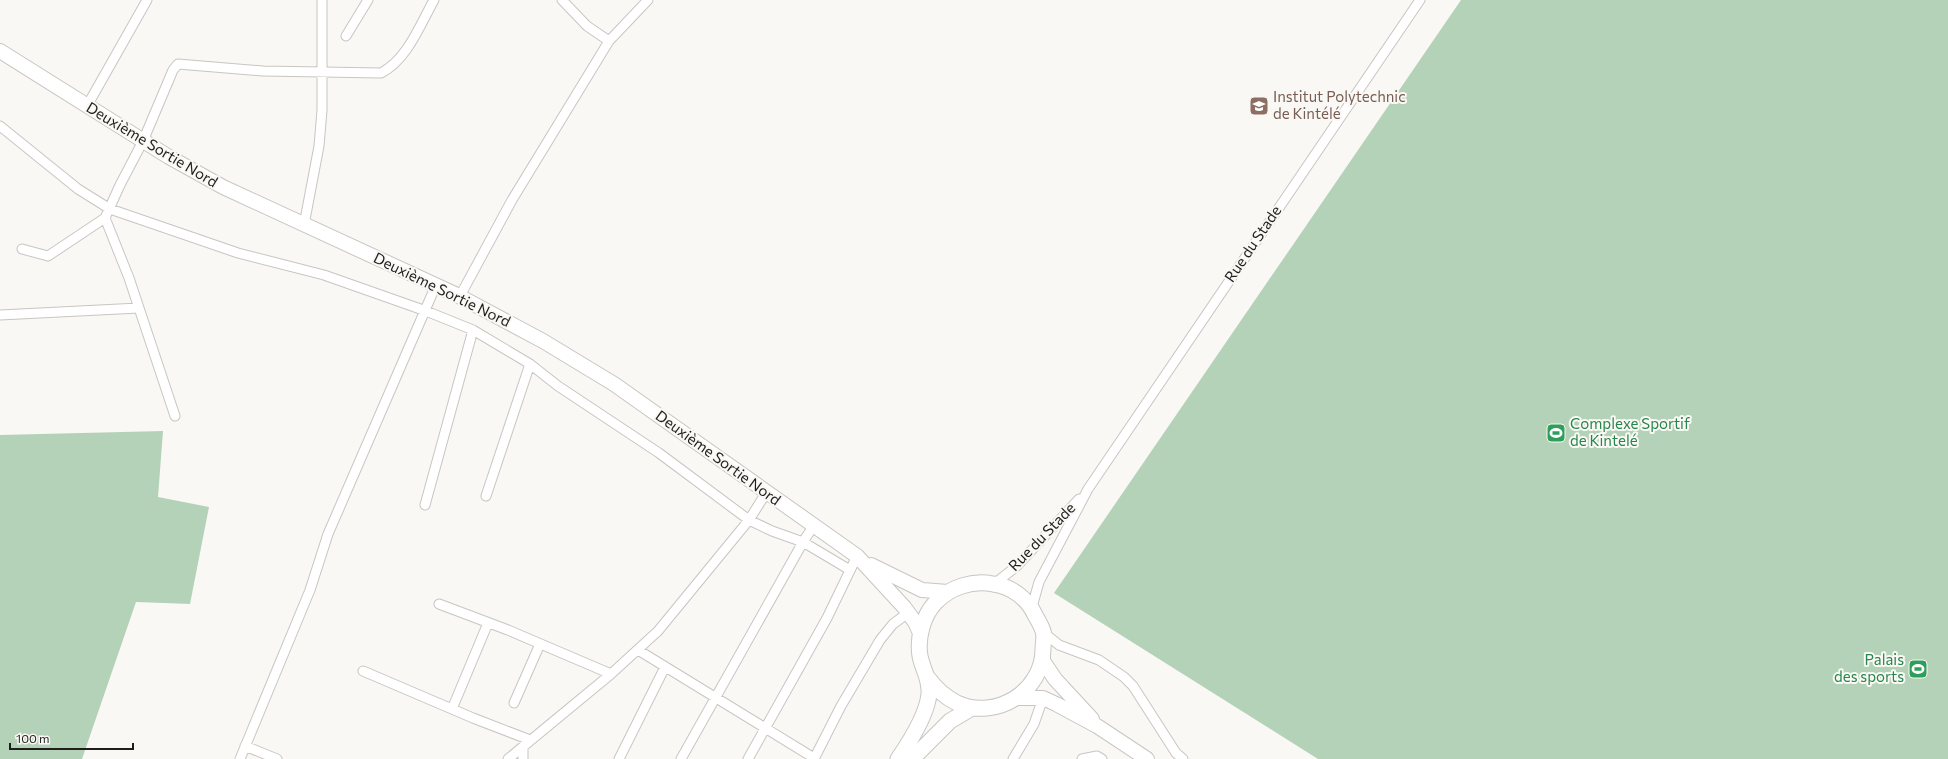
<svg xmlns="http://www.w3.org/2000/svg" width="1948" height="759" font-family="Commissioner,sans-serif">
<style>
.green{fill:#b4d2b8}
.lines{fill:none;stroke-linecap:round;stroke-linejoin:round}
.minor-casing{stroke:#c8c5c2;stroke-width:11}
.primary-casing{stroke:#c8c5c2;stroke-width:16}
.trunk-casing{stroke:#c8c5c2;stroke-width:17}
.minor{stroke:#fff;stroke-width:9}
.primary{stroke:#fff;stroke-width:14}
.trunk{stroke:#fff;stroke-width:15}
.labels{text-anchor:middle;stroke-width:4;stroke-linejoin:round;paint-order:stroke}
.education-label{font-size:15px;fill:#785e54;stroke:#faf8f4;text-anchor:start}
.street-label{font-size:15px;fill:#1f1e1d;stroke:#faf8f4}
.leisure-label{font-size:15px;fill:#27864d;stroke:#faf8f4;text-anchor:start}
</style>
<rect width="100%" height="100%" fill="#faf8f4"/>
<path class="green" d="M1461,0H1948V759H1318L1054,593Z
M163,431L158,497L209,507L190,604L136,602L82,759H0V435Z"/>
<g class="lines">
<g class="minor-casing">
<path id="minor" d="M562,0L587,26L609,41
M346,36L368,0
M87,106L147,0
M0,126L78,189L110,209L238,253L324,275L426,311L473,330L530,364L558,386L659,453L749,520L772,531L803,542L850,570
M105,218L129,278L175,416
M304,225L319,146L322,110V0
M22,249L48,256L105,218L120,185L143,141L173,70L178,64L263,71L381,73C407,60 420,25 434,0
M460,296L512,200L609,41L648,0
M0,315L139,308
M486,496L530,364
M425,505L473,330
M994,584L1017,566L1079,499
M439,604L508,630L611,674
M1032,607L1039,582L1088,489L1420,0
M1043,632L1059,645L1099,660L1124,677L1133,686L1176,753L1183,759
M638,650L814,758
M363,671L473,718L530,740
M514,703L540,644
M452,709L488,623
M245,746L277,759
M523,747V759
M240,759L310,590L328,534L436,285
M508,759L611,674L658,631L749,520L766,493
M619,759L665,667
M681,759L803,542L814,525
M748,759L827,618L857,556
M814,759L841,706L880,640L893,624L908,613
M1013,759L1034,724L1043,698
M1082,759L1097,756L1102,759"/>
</g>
<g class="primary-casing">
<path id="primary" d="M0,51L169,157L223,187L455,294L543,341L614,384L857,556L904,607L915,622L920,633
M871,565L922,590L948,592
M1043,661L1055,679L1092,719
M1018,698H1043L1056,704L1097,726L1147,759"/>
</g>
<g class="trunk-casing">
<path id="trunk" d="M898,759C909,743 927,714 929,694C930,678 923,671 920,656C917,638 923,616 935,603C950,587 972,580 993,584C1011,586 1028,599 1035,615C1038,620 1041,625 1043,631C1045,636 1043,643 1043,649C1043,691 996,721 957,703C945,697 936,689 928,678
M912,759L950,721L972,708"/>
</g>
<use href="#minor" class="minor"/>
<use href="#primary" class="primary"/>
<use href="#trunk" class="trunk"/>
</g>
<defs>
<g id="university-square" transform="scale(1)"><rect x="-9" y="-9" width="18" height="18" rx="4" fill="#8d6e63" stroke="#faf8f4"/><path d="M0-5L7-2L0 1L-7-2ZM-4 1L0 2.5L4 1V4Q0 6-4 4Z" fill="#fff"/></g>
<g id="stadium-square" transform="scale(1)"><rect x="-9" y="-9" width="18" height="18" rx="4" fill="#2e9e5b" stroke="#faf8f4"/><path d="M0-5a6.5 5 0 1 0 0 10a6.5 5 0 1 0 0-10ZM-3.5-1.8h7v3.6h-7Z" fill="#fff"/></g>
</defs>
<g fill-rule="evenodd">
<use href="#university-square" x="1259" y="106"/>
<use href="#stadium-square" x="1556" y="433"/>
<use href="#stadium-square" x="1918" y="669"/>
</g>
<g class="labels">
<g class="education-label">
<text x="1273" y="102">Institut Polytechnic<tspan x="1273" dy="17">de Kintélé</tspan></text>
</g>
<g class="street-label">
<text transform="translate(152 145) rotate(31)" y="5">Deuxième Sortie Nord</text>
<text transform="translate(1253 244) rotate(-56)" y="5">Rue du Stade</text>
<text transform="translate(442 290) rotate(26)" y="5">Deuxième Sortie Nord</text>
<text transform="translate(718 458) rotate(36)" y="5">Deuxième Sortie Nord</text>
<text transform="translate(1042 537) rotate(-46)" y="5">Rue du Stade</text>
</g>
<g class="leisure-label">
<text x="1570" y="429">Complexe Sportif<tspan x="1570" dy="17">de Kintelé</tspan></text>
<text x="1904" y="665" text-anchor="end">Palais<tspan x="1904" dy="17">des sports</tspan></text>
</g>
</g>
<path d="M10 743v6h123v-6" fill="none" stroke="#1f1e1d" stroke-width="2"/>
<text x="16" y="743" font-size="12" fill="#1f1e1d" stroke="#faf8f4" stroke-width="3" paint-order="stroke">100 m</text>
</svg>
